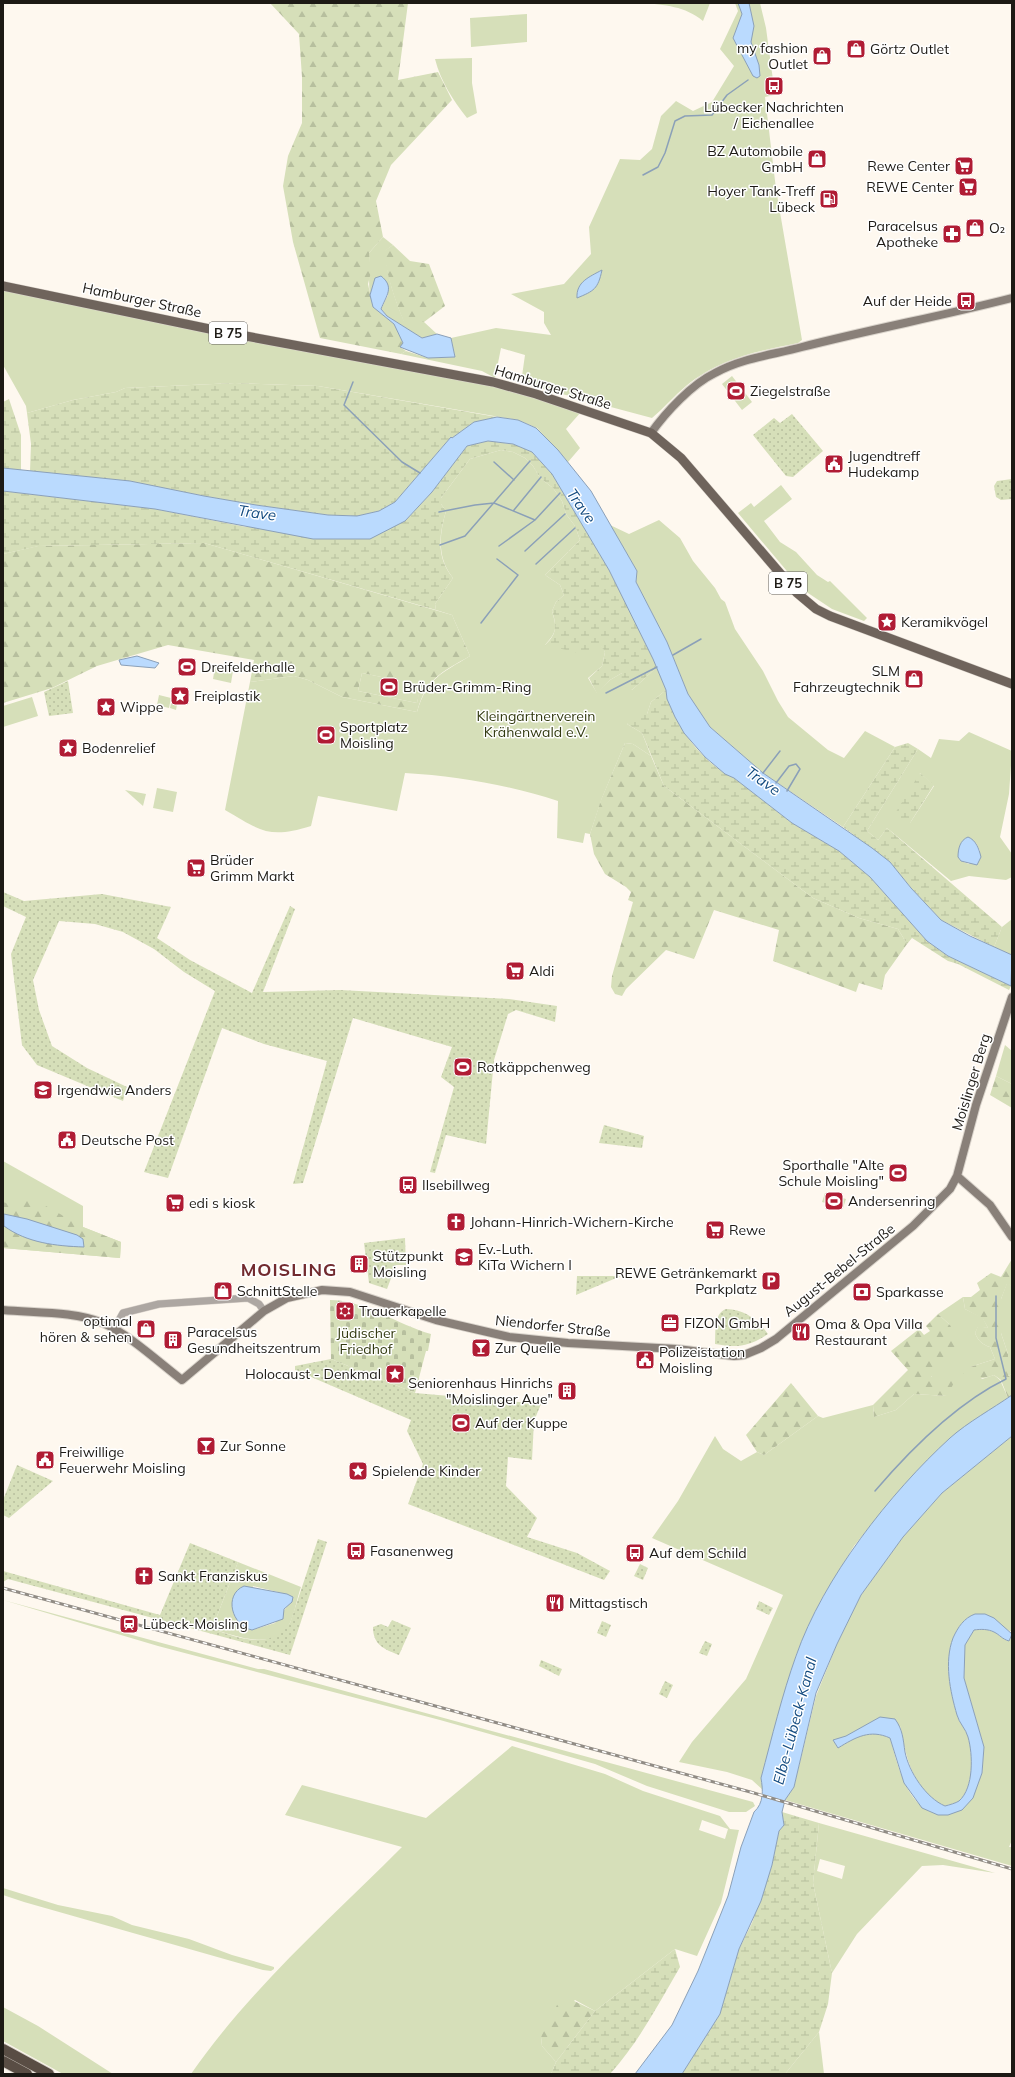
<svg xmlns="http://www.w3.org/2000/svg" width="1015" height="2077" font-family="Mulish,sans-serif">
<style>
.green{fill:#d6dfb9;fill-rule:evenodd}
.forest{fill:url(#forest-firs);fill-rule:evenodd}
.wetland{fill:url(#wetland-marsh)}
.cemetery{fill:url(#cemetery-stones)}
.park{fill:url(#park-dots)}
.water{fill:#badafe;stroke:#8ba0b8}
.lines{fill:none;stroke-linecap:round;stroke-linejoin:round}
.stream{stroke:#8ba0b8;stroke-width:1.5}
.tertiary-casing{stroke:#dad4cc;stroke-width:8}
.secondary-casing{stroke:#dad4cc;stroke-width:10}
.primary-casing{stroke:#dad4cc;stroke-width:10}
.motorway-casing{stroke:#dad4cc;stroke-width:12}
.tertiary{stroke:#ada7a2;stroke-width:7}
.secondary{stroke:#898079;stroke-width:8}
.primary{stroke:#6f645c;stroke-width:9}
.motorway{stroke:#594d44;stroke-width:10}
.rail-casing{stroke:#918c85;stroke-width:3}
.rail{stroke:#fff;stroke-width:1.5;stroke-dasharray:4.5;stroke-linecap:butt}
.labels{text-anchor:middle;stroke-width:3;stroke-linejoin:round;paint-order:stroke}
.shield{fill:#fff;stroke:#615f5b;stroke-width:1}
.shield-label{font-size:13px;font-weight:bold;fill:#1d1a15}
.poi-label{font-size:14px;fill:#1d1a15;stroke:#fff;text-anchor:start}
.street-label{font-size:14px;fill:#1d1a15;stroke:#fff}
.park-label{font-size:14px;fill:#323a10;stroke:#fff}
.water-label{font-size:15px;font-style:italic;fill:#134b80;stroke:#fff}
.district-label{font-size:18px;font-weight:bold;letter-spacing:1px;fill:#722b2f;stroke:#fff}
</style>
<defs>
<pattern id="forest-firs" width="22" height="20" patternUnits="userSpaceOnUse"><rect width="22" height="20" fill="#d6dfb9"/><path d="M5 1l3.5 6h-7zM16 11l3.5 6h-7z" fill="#b7bf9e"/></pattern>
<pattern id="wetland-marsh" width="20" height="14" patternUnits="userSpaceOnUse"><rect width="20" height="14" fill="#d6dfb9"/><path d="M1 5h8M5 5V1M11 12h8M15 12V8" fill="none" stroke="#b7bf9e"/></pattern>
<pattern id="cemetery-stones" width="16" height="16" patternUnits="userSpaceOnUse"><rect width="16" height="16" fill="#d6dfb9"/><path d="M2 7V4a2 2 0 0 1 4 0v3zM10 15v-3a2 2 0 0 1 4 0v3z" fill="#b7bf9e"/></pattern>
<pattern id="park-dots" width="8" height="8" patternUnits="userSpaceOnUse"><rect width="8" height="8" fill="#d6dfb9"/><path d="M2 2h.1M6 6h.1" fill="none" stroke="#b7bf9e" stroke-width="1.8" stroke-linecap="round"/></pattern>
</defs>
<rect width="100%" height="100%" fill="#fef8ef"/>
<path class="green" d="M642,3H710L703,21C685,6 665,5 642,3Z
M735,3H760L766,28L775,95L765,97L776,189L802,340L798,343C755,352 721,358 686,386C674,396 664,408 652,418L521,383L525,355L501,348L495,378L482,371L401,354L406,351L428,358L455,357L451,338L496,328L551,335L544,323V312L511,294L564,284L591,254L589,227L620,159L640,160L652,149L661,116L676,101L693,111L712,102L734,66L720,49L738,11Z
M527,14V42L471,47L470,18Z
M472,58V83L477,113L467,118C453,100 441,82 435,59Z
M383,237L393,245L385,251C387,276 394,298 404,321L424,322L437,334L422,338L387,316L381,309L388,295L376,278L370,295C368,281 370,267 369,253Z
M3,289L513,390L581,412L566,429L580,448L568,462L537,428L518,420L318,386L235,383L125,388L116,392L73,400L27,413L26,406L3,365Z
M732,376L752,402L742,410L722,384Z
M501,450L513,452L525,458L533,466L540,478L553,488L562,501L566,514L575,526L580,540L545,575L560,585L564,595L556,602L552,611C557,628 557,632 545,645H601L605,652L602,666L588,678L597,693L610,680L622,673L632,690L657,667L666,690L651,702L647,714L627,724L642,733L651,756L633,744L625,743L602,798L590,834L585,833L583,843L557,838L558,801C508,785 458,776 405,773L397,811L318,796L311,826C269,839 261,831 225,810L250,682L294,676L308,680L342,697L417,712C427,678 442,673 470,656L452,615L436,610L435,604L453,578C437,558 439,535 446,511L441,504V498L470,459Z
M781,485L792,499L764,521L780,542L796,552L817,575L828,582L830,581L867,618L864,621L832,609L802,589L738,513L751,503L754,507Z
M659,520L680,538L693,561L715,588L721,599L725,602L735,629L763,671L778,701L788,717L828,750L844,758L865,731L895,747L843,827L763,773L710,727L688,694L667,642L636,582L637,571L610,525L629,534Z
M215,667L233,671L231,683L213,679Z
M362,673L421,685L417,703L358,691Z
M174,690L190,694L189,697L179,694L176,710L170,708Z
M159,695L171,698L169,708L157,705Z
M32,697L38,716L3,727V706Z
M969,732L1012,751L1009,794L1000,837L1012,854V877L1006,880L969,876L951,881L887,828L878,840L867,831L918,749L931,758L939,739L959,741ZM920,773L934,786L910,823ZM961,843H976L980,851L969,864L961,861L958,857Z
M157,788L177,792L173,812L153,808Z
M125,790L146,794L143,806Z
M1012,919V955L994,947L1002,927Z
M1005,1045L1012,1051V1084L996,1076Z
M3,1161L83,1206V1227L121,1242L120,1258L3,1248Z
M825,1193L846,1199L843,1208L822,1202Z
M1007,1283L1012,1286V1374L1008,1376V1354L1001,1333V1299Z
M963,1297L965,1309L983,1318L988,1328L978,1327L975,1333C978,1341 983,1345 990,1347L995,1359L970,1367L982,1379L994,1375L1000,1380L1008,1398L951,1437L897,1493L854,1546L821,1600L796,1655L761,1778L764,1791L752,1780L727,1772L679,1762L692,1742L746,1679L783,1595L652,1538L678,1501L715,1436L723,1449L741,1461L757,1452L764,1455L818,1416L823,1418L873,1405L874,1417L896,1410L914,1394L947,1396L931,1378L950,1325L938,1314Z
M1012,1436V1632L975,1614C964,1618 958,1627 953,1638C944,1662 950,1691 957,1715C959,1723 966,1729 968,1737C973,1754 974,1788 959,1801C956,1803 949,1805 945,1806C925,1798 911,1774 906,1753C903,1744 903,1735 900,1726L833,1740L838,1748C856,1737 870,1729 890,1738C899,1769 908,1815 948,1815L982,1773L984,1747L964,1678L965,1645L974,1630C981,1629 988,1629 994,1632C1000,1635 1002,1639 1009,1641L1012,1634V1840L1009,1847H1012V1866L785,1800L794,1787L816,1696L837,1644L861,1595L903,1537L942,1493Z
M238,1562L301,1587C297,1598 295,1612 290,1623C274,1652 236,1636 212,1629ZM253,1586L282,1593L288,1605L275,1623L252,1630L242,1627Z
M3,1600L258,1669H264L753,1802L755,1806L746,1812H729L647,1786L595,1764L440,1720L158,1646Z
M512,1746L605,1774L643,1791L720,1816L730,1829L739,1830L721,1903L697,1956L675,1949L595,2011L575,2000L541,2037L542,2046L556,2062L551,2074H191C250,1989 329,1920 402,1847L285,1815L302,1785L426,1818ZM702,1820L728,1829L725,1839L699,1830Z
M819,1823L995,1873L943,1865L922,1866L857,1934L832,1973L813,1883ZM820,1859L845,1866L842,1879L817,1871Z
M3,1888L58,1905L112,1916L132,1925L189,1939L232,1955L274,1967V1969L271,1971L263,1970L24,1902L3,1895Z
M3,2007L38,2026L113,2074H63L3,2041Z
M819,2032L824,2074H785Z"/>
<path class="forest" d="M270,3H408L398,80L438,72L452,100L391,165L376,201L383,237L369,253L371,272L368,284L373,307L394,324L404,343L400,347L406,351L401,354L320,338L293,242L283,186L288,156L302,123V77L299,34Z
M393,245L410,261L429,264L445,306L424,322H404C394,298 387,277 384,251Z
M204,543L452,615L470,656C442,672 426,678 417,712L342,697L308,680L294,676L250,682L254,660L168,645L97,666L52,688L3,703V554L38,546ZM362,673L420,685L417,703L358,691Z
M625,743L633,744L651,756L664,786L813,898L859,918L898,929L907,944L885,975L882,990L859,983L856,992L773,961L779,930L714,910L694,959L666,950L626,989L622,996L615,994L611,987L612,976L633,902L628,900L631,892L626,887L605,874L594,854L590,834L601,800Z
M996,1076L1012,1084V1108L990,1095Z
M30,1197L83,1227L121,1242L120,1258L3,1248V1202L16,1206Z
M1012,1259V1286L1007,1284L1001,1299V1333L1008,1354V1376L1012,1374V1395L1008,1398L1001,1380L994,1375C983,1379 973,1381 963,1373L970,1367L995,1359L990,1347C983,1345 978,1341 975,1333L978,1326L988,1328L983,1319L965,1309L963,1297H971L980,1290L977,1283L991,1273L1001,1277Z
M938,1314L950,1325L959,1344L931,1377H957L947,1396L914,1394L896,1410L874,1417L873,1405L908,1370L891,1351L919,1329L924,1335L930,1331L926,1326Z
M791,1383L818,1416L764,1455L757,1452L746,1435Z
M568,1998L595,2011L556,2062L542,2046L541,2037L557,2005Z"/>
<path class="wetland" d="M235,383L318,386L497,417L474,422L452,438L451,437L395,502L379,511L357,516L328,515L256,505L204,496L129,481L30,471L31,444L27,413L73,400L116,392L125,388Z
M9,399L21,435V470L3,468V402Z
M488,441L513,444L532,452L552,474L609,570L657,667L632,690L621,685L622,673L610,680L597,694L589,678L602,666L605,652L601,646L583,654L545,645C557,634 557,626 552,611L556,602L564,595L560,585L545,575L580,540L575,526L566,514L562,501L553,488L540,478L533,466L525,458L513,452L501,450L470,459L441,498V504L446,511C439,535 436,558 453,578L435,604L436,610L204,543L39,546L3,554V491L155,509L246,527L405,521L432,492L467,446Z
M666,690C670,721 705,766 734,778L792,823L839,851L870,877L927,941L948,956L1011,986L1009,990L958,964L948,961L912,938L907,944L898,929L859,918L813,898L664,786L642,733L627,724L640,712L647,714L651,702Z
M908,743L918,749L867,831L878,840L887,828L1002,927L994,947L941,920L911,888L890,862L843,827L895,747Z
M920,773L934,785L910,823L894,815Z
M782,1812L819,1823L813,1883L832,1973L828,2004L819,2032L785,2074H682L720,2014L739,1949L752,1923L772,1865L779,1831L784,1825Z
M675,1949L680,1967C659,2003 639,2042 610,2074H551L556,2062L595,2011Z"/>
<path class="cemetery" d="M330,1300C363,1300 399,1325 431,1334L428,1351H426L415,1393L331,1359Z"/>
<path class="park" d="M792,414L823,451L793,477L786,476L753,435L774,418L780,423Z
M1012,479V499L1001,500L996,497L994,486L997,481Z
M68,681L73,713L49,716L44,692Z
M3,892L24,901L102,894L171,907L157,938L190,960L252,993L290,906L295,909L263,992L340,990L509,999L557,1006L555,1022L516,1010L508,1014L494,1060L486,1144L446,1135L435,1173L430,1172L454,1087L441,1077L452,1047L353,1018L303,1183L293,1184L327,1061L264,1044L222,1028L168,1178L144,1172L215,991L184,972L154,949L123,932L95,924L59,921L33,980L39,1010L52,1046L87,1068L127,1087L123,1101L37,1065L22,1045L11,954L26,917L3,906Z
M604,1125L644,1136L642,1148L599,1143Z
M405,1238L406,1265H396L387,1289L369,1283L364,1243Z
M577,1276H621L576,1295Z
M726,1309C744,1309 758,1320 768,1334C748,1347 738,1348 715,1344C716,1332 713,1314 726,1309Z
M331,1359L415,1393L541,1404L534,1421L532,1460L508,1457L506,1486L537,1518L527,1537L577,1553L610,1571L604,1580L408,1504L423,1464L407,1431L411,1420L295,1370V1366Z
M17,1465L53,1481L9,1518L3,1515V1500Z
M318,1539L327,1542L290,1655L8,1579L3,1582V1571L160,1615L190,1543L238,1562L212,1629C241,1638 268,1651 290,1623Z
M640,1564L648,1568L643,1580L634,1576Z
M759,1601L773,1608L769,1615L756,1609Z
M392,1620L411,1628L399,1655C384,1649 373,1645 373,1627L381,1624L388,1627Z
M602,1621L611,1625L606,1637L597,1633Z
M705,1641L712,1644L707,1656L699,1653Z
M541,1660L562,1669L559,1676L539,1666Z
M665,1681L673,1685L667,1698L659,1694Z"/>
<path class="water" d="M738,3H749L754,26L751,42L759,65L760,76L757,78L753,76L733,38L742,14Z
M602,270C598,289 594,291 577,298C576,282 589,277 602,270Z
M381,276C395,287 386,296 381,309L387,316L422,338L437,334L451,338L455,357L428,358L400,347L403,343L394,324L373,307L370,295L375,278Z
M497,417L518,420L536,428L558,450L591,491L637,571L636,582L667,642L688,694L710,727L763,773L872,848L890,862L911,888L941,920L970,936L1012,955L1011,986L948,956L927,941L870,877L839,851L792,823L734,778L725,774L705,757L684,733L675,717L667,699L666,690L653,659L609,570L552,474L532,452L513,444L488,441L467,446L432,492L405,521L370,539H313L155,509L3,491V468L130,481L204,496L256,505L328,515L357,516L379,511L395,502L451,437L452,438L474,422Z
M137,656L159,663L155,668L121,665L119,660Z
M968,837C976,840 979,849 981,857L977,865L961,861L958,857C958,849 960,840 968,837Z
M4,1214L27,1219L77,1235L83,1239L84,1247C56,1246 27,1243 4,1226Z
M1012,1395V1436L942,1493L903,1537L861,1595L837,1644L816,1693L794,1787L785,1800L782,1812L784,1825L779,1831L772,1865L761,1901L739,1949L720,2014L682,2074H635L672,2025L698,1971L728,1896L741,1847L754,1812C764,1803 763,1790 761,1778C772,1737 782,1695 796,1656C823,1578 890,1493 950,1438C968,1422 992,1409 1012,1395Z
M244,1586L287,1594L293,1597L292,1602L284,1609L283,1619L252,1630C232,1626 223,1595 244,1586Z
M975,1614H985L994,1618L1012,1634L1009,1641C1002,1639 1000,1635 994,1632C988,1629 981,1629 974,1630L965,1645L964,1678L984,1747L982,1773L973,1798L962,1810L948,1815H938L922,1808L904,1783L890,1738C870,1729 856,1737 838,1748L833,1740L846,1736L880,1717L895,1719C903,1730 903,1739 905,1752C909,1772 926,1798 945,1806C949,1805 956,1803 959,1801C974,1788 973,1754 968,1737C966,1729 959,1723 957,1715C950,1691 944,1662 953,1638C958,1627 964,1618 975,1614Z"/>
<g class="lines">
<path class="stream" d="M643,175L658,167L665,153L675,121L685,116L712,115L727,95L748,80
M353,382L344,405L402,462L420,473
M494,462L514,480
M514,510L541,477
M439,512L475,505L494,503L535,520L560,493
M440,545L465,536L530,461
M499,546L535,520
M525,551L565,514
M536,564L575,528
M481,623L518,575L497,559
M673,655L701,639
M606,693L657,667
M763,773L780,751
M776,783L789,766L796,764L800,769L787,791
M875,1491C910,1450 957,1403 1006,1379L996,1338V1296"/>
<g class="tertiary-casing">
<path id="tertiary" d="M114,1329L123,1313L159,1304L248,1298L259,1304L264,1311"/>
</g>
<g class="secondary-casing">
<path id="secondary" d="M651,433C666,412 692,384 715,373C742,358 772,355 802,347C872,329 942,316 1012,298
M957,1176L990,1205L1012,1237
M3,1310C35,1313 73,1311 103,1323C127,1333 161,1364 182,1380L264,1311L287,1298L322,1290L350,1292L436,1320L509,1337L568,1343L677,1349L734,1356L744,1355L761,1348L776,1339L913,1226L950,1189L957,1176L976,1105L1012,997"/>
</g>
<g class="primary-casing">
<path id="primary" d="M3,286L224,332L493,382L536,394L651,433L681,458L797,593L816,609L830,616L1012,684"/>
</g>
<g class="motorway-casing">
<path id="motorway" d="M3,2049L49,2074
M3,2061L27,2074"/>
</g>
<use href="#tertiary" class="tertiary"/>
<use href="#secondary" class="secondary"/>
<use href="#primary" class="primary"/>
<use href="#motorway" class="motorway"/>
<g class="rail-casing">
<path id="rail" d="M3,1588L754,1793L1012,1869"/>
</g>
<use href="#rail" class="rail"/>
</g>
<defs>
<g id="shop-square" transform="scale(1)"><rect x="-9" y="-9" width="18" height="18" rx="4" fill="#b01c34" stroke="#fff"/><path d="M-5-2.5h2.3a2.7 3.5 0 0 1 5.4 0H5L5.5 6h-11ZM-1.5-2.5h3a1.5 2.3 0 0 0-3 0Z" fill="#fff"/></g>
<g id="bus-square" transform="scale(1)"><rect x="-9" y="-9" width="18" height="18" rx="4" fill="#b01c34" stroke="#fff"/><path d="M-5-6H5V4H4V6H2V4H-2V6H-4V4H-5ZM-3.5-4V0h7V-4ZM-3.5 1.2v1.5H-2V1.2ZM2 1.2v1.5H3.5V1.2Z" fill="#fff"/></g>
<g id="supermarket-square" transform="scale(1)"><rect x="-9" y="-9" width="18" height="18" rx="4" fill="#b01c34" stroke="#fff"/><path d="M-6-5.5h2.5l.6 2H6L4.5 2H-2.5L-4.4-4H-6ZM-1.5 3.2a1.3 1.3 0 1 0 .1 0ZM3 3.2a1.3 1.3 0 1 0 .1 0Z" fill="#fff"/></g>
<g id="fuel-square" transform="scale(1)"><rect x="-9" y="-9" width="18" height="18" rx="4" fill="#b01c34" stroke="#fff"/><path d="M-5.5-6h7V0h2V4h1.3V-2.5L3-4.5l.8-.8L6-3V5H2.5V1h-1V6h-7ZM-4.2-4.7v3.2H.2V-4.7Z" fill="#fff"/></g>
<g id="pharmacy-square" transform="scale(1)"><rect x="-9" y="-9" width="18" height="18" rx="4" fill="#b01c34" stroke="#fff"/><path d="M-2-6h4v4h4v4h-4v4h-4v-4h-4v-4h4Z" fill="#fff"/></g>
<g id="stadium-square" transform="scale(1)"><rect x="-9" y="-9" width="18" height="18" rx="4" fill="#b01c34" stroke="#fff"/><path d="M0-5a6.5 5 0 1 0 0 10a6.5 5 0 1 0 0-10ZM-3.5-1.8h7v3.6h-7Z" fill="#fff"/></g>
<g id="civic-square" transform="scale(1)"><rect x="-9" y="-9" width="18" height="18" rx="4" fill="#b01c34" stroke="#fff"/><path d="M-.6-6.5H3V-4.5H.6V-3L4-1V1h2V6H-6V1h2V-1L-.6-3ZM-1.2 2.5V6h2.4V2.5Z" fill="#fff"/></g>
<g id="sight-square" transform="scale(1)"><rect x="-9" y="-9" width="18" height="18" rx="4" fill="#b01c34" stroke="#fff"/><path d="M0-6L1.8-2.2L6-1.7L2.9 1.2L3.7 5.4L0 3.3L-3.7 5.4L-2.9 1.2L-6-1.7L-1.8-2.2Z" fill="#fff"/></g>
<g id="school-square" transform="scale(1)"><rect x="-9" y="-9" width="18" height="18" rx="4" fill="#b01c34" stroke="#fff"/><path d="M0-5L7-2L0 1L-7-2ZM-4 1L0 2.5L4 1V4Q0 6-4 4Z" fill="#fff"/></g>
<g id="church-square" transform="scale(1)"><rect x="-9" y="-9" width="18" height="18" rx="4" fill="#b01c34" stroke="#fff"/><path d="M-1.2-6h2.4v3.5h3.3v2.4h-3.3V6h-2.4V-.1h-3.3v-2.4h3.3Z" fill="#fff"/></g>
<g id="building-square" transform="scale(1)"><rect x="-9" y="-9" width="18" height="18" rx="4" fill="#b01c34" stroke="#fff"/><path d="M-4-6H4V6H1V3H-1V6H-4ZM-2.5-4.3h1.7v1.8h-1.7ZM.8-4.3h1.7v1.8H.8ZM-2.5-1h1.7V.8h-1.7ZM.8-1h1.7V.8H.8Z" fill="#fff"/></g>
<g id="parking-square" transform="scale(1)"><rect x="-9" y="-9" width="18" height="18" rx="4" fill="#b01c34" stroke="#fff"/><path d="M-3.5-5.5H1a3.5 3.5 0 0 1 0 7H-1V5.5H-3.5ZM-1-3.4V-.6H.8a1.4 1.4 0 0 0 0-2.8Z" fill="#fff"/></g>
<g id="bank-square" transform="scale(1)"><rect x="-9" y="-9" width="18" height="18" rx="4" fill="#b01c34" stroke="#fff"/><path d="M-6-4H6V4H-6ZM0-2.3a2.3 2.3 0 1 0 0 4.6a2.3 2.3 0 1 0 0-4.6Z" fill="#fff"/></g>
<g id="synagogue-square" transform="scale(1)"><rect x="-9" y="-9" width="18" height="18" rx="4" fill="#b01c34" stroke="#fff"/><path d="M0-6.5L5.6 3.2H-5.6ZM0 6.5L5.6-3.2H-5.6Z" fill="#fff"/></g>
<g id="office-square" transform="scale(1)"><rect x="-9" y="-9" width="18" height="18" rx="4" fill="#b01c34" stroke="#fff"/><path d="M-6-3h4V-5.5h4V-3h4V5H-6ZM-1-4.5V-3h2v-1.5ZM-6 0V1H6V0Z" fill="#fff"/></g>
<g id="restaurant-square" transform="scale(1)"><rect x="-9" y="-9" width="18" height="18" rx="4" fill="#b01c34" stroke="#fff"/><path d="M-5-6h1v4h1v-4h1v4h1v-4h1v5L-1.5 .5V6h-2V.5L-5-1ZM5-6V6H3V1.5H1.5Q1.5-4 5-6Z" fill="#fff"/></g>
<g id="bar-square" transform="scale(1)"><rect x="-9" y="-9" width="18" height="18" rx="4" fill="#b01c34" stroke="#fff"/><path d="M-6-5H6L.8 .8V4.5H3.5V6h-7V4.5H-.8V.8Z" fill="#fff"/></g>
<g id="station-square" transform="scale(1)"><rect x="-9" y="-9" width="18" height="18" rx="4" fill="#b01c34" stroke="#fff"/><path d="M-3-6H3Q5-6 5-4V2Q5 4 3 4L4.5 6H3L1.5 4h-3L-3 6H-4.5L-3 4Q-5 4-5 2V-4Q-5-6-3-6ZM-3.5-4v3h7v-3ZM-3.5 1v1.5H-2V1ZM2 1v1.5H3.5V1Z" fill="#fff"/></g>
</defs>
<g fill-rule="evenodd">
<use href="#shop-square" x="856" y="49"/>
<use href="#shop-square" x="822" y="56"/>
<use href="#bus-square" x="774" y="86"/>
<use href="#shop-square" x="817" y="159"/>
<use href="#supermarket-square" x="964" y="166"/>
<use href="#supermarket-square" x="968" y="187"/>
<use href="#fuel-square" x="829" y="199"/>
<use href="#shop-square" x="975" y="228"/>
<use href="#pharmacy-square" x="952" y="234"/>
<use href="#bus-square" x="966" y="301"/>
<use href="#stadium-square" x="736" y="391"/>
<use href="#civic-square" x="834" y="464"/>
<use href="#sight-square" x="887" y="622"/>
<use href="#stadium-square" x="187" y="667"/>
<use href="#shop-square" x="914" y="679"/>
<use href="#stadium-square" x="389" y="687"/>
<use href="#sight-square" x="180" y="696"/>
<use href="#sight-square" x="106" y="707"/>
<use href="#stadium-square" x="326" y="735"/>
<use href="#sight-square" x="68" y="748"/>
<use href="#supermarket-square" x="196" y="868"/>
<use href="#supermarket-square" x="515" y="971"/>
<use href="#stadium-square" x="463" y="1067"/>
<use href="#school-square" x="43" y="1090"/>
<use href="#civic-square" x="67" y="1140"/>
<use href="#stadium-square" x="898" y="1173"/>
<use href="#bus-square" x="408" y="1185"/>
<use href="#stadium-square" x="834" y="1201"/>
<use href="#supermarket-square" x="175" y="1203"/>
<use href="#church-square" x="456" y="1222"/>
<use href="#supermarket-square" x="715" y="1230"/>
<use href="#school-square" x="464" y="1257"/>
<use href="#building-square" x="359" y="1264"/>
<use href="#parking-square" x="771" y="1281"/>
<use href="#shop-square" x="223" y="1291"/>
<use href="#bank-square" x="862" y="1292"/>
<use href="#synagogue-square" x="345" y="1311"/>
<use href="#office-square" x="670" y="1323"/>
<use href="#shop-square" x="146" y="1329"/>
<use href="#restaurant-square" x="801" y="1332"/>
<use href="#building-square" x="173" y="1340"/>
<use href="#bar-square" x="481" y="1348"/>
<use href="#civic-square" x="645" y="1360"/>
<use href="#sight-square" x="395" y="1374"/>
<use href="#building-square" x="567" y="1391"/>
<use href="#stadium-square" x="461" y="1423"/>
<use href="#bar-square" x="206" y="1446"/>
<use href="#civic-square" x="45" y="1460"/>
<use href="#sight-square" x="358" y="1471"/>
<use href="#bus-square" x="356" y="1551"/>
<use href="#bus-square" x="635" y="1553"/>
<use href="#church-square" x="144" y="1576"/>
<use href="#restaurant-square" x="555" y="1603"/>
<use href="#station-square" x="129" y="1624"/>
</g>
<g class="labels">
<g class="shield">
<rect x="209" y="322" width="38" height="22" rx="3"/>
<rect x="769" y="572" width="38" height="22" rx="3"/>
</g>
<g class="shield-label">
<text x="228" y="338">B 75</text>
<text x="788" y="588">B 75</text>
</g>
<g class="poi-label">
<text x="808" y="53" text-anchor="end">my fashion<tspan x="808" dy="16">Outlet</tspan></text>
<text x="870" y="54">Görtz Outlet</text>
<text x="774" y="112" text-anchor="middle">Lübecker Nachrichten<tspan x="774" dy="16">/ Eichenallee</tspan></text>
<text x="803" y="156" text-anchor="end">BZ Automobile<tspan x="803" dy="16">GmbH</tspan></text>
<text x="950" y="171" text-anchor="end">Rewe Center</text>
<text x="954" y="192" text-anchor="end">REWE Center</text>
<text x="815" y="196" text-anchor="end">Hoyer Tank-Treff<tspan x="815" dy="16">Lübeck</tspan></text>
<text x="938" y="231" text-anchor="end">Paracelsus<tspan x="938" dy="16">Apotheke</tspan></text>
<text x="989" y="233">O₂</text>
<text x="952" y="306" text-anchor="end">Auf der Heide</text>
<text x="750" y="396">Ziegelstraße</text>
<text x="848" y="461">Jugendtreff<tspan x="848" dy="16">Hudekamp</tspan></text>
<text x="901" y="627">Keramikvögel</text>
<text x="201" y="672">Dreifelderhalle</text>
<text x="900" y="676" text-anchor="end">SLM<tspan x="900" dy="16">Fahrzeugtechnik</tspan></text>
<text x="403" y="692">Brüder-Grimm-Ring</text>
<text x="194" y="701">Freiplastik</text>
<text x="120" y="712">Wippe</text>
<text x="340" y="732">Sportplatz<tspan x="340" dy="16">Moisling</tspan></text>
<text x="82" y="753">Bodenrelief</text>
<text x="210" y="865">Brüder<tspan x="210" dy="16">Grimm Markt</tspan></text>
<text x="529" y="976">Aldi</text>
<text x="477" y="1072">Rotkäppchenweg</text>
<text x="57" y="1095">Irgendwie Anders</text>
<text x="81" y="1145">Deutsche Post</text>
<text x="884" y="1170" text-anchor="end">Sporthalle "Alte<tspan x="884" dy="16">Schule Moisling"</tspan></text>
<text x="422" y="1190">Ilsebillweg</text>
<text x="848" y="1206">Andersenring</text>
<text x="189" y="1208">edi s kiosk</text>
<text x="470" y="1227">Johann-Hinrich-Wichern-Kirche</text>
<text x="729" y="1235">Rewe</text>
<text x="478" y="1254">Ev.-Luth.<tspan x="478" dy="16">KiTa Wichern I</tspan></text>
<text x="373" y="1261">Stützpunkt<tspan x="373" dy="16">Moisling</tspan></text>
<text x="757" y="1278" text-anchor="end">REWE Getränkemarkt<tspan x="757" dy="16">Parkplatz</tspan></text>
<text x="237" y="1296">SchnittStelle</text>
<text x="876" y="1297">Sparkasse</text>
<text x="359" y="1316">Trauerkapelle</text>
<text x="132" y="1326" text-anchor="end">optimal<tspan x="132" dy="16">hören &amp; sehen</tspan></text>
<text x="684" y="1328">FIZON GmbH</text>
<text x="815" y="1329">Oma &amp; Opa Villa<tspan x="815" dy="16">Restaurant</tspan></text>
<text x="187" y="1337">Paracelsus<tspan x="187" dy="16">Gesundheitszentrum</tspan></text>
<text x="495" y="1353">Zur Quelle</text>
<text x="659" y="1357">Polizeistation<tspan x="659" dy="16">Moisling</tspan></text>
<text x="381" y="1379" text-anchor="end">Holocaust - Denkmal</text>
<text x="553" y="1388" text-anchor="end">Seniorenhaus Hinrichs<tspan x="553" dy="16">"Moislinger Aue"</tspan></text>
<text x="475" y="1428">Auf der Kuppe</text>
<text x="220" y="1451">Zur Sonne</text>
<text x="59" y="1457">Freiwillige<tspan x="59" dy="16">Feuerwehr Moisling</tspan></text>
<text x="372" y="1476">Spielende Kinder</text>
<text x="370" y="1556">Fasanenweg</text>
<text x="649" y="1558">Auf dem Schild</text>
<text x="158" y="1581">Sankt Franziskus</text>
<text x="569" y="1608">Mittagstisch</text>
<text x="143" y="1629">Lübeck-Moisling</text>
</g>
<g class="street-label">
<text transform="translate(142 300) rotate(12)" y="5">Hamburger Straße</text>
<text transform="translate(553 387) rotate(17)" y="5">Hamburger Straße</text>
<text transform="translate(971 1082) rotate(-73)" y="5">Moislinger Berg</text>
<text transform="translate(839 1270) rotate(-39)" y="5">August-Bebel-Straße</text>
<text transform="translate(553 1326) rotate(6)" y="5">Niendorfer Straße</text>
</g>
<g class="park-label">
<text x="536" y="721">Kleingärtnerverein<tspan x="536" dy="16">Krähenwald e.V.</tspan></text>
<text x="366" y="1338">Jüdischer<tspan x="366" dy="16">Friedhof</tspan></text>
</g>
<g class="water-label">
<text transform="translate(581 506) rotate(55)" y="5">Trave</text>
<text transform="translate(257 513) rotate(8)" y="5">Trave</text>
<text transform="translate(763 781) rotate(35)" y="5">Trave</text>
<text transform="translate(795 1721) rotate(-75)" y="5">Elbe-Lübeck-Kanal</text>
</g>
<g class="district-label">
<text x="289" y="1276">MOISLING</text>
</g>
</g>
<rect width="1015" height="2077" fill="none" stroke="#1d1a15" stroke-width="8"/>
</svg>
